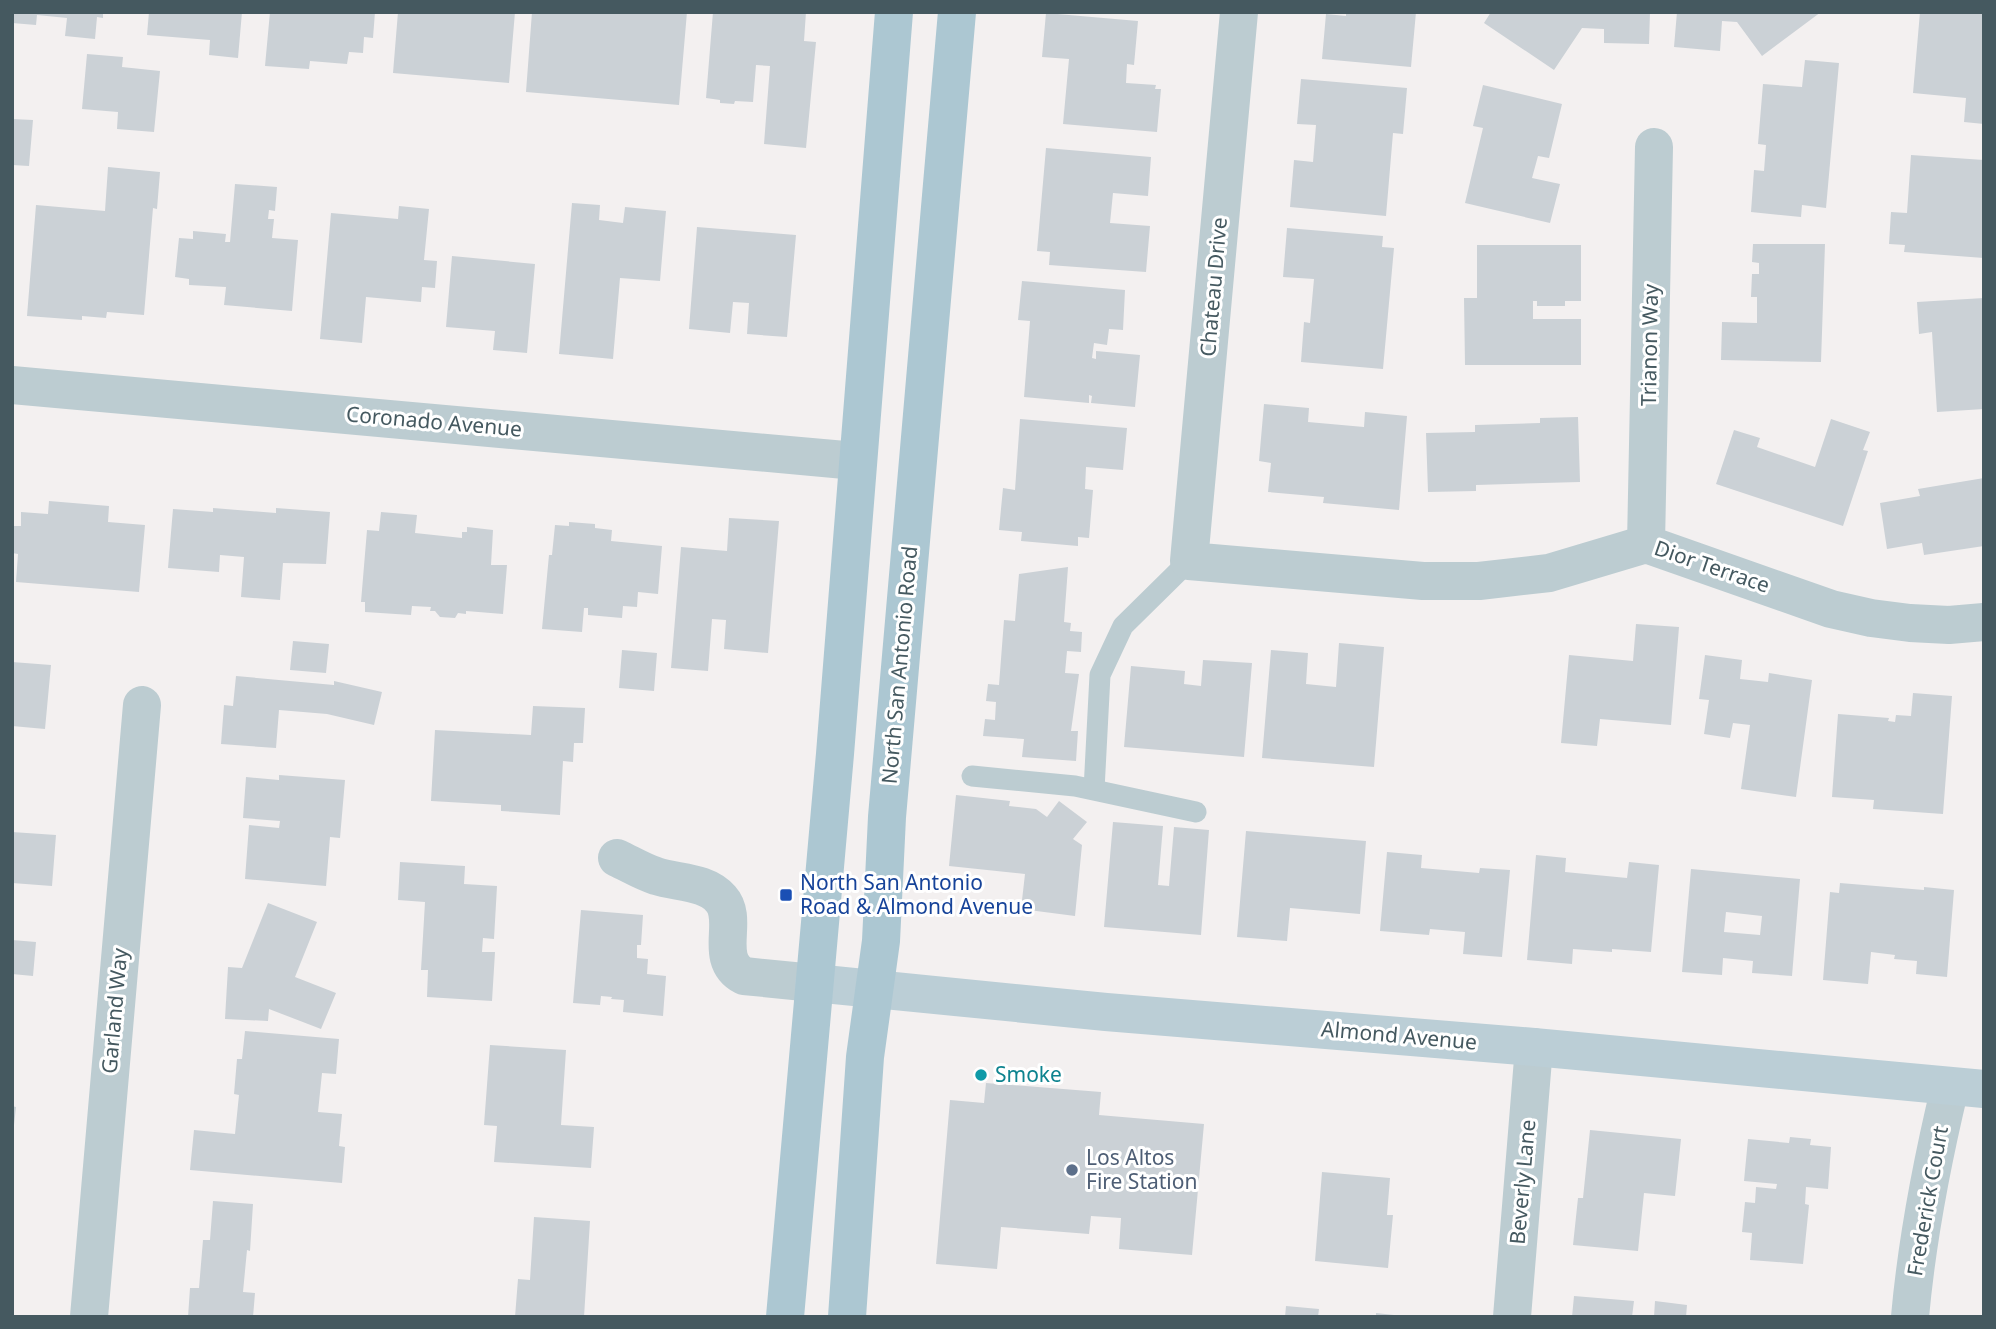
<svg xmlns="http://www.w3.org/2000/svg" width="1996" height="1329" font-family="'Noto Sans',sans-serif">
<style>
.building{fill:#cbd1d6;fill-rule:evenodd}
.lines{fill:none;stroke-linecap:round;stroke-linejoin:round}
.lane{stroke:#bcccd1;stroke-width:21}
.street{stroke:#bcccd1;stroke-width:38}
.secondary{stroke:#bbced6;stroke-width:38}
.primary{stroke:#acc7d2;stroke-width:38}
.transit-dot{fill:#1a4fb4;stroke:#fff;stroke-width:2.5}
.culture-dot{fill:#0f9aa8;stroke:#fff;stroke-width:2.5}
.service-dot{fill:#5c6f8a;stroke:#fff;stroke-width:2.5}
.labels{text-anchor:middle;stroke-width:6;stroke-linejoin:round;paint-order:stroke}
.street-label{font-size:21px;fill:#455960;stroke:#fff}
.transit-label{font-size:21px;fill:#164399;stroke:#fff;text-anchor:start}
.culture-label{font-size:21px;fill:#0d838f;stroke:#fff;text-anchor:start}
.service-label{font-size:21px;fill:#4e5e75;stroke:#fff;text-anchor:start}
</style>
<rect width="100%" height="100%" fill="#f3f0f0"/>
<path class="building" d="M12,12H103V18L97,17L95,39L65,36L67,18L37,15L36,25L12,23Z
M149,12H242L238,58L209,55L210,40L147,35Z
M270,12H375L373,38L364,37L363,53L349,52L347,64L310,61L309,69L265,66Z
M398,12H515L509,83L393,73Z
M532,12H687L679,105L526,92Z
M713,12H806L804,41L816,42L806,148L764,144L770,66L756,65L753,102L735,101L734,104L720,103V100L706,98Z
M1346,12H1416L1411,67L1322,59L1326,14L1346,16Z
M1491,12H1650L1649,44L1604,43V29L1582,28L1554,70L1484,23Z
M1677,12H1821L1762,56L1737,22L1722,21L1720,51L1674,47Z
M1920,12H1984V124L1964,122L1966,98L1913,93Z
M1046,13L1138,21L1134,65L1127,64L1126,83L1156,85L1155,89H1161L1157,132L1063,124L1069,59L1042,57Z
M87,54L123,57L122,67L160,71L154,132L117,129L118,112L82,109Z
M1805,60L1839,63L1826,208L1802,205L1801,217L1751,212L1754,170L1764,171L1766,145L1758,144L1763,84L1802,87Z
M1301,79L1407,88L1403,134L1393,133L1386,216L1290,207L1294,160L1313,162L1316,125L1297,124Z
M1483,85L1562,104L1549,158L1538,156L1532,178L1560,184L1550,223L1465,203L1483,128L1473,126Z
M12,119L33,120L29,166L12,165Z
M1046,148L1151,157L1148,196L1113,193L1110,223L1150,226L1146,272L1049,265L1050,252L1037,251Z
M1911,155L1984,160V258L1904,252L1905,245L1889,244L1891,212L1907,213Z
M108,167L160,172L157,209L153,208L144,315L107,312L106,318L82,316V320L27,316L36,205L105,211Z
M235,184L277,187L275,211L269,210L268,219H274L272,238L298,240L292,311L224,305L226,287L189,285V279L175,277L179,238L193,239V231L226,234L225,242H230Z
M572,203L600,205L599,220L623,223L625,207L666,211L660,281L620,278L613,359L559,354Z
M399,206L429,209L424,260L437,261L435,288L422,287L421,302L366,297L362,343L320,339L331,213L398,219Z
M697,227L796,235L787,337L747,334L749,303L733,302L730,333L689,329Z
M1287,228L1383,236L1382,247L1394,248L1383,369L1301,362L1304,322L1310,323L1314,279L1283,277Z
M1753,244H1825L1821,362L1721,360L1722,322L1757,323V297H1751L1752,274H1759V263L1752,262Z
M1477,245H1581V301H1565V306H1537V301H1533V319H1581V365H1465L1464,298H1477Z
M452,256L535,264L527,353L493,350L495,331L446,327Z
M1022,281L1125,290L1123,330L1109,329L1107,345L1094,343L1092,358L1096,359V351L1140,355L1135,407L1091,403L1092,396L1089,395V403L1024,397L1030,321L1018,320Z
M1984,298V409L1937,412L1932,332L1919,334L1917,302Z
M1264,404L1309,408L1308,422L1364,427L1365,412L1407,416L1399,510L1323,503L1324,497L1268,492L1271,463L1259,461Z
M1578,417L1580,482L1476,485V491L1428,492L1426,433L1475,432V425L1540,423V418Z
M1020,419L1127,428L1123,470L1086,467L1085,489L1093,490L1089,538L1078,537V546L1021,541L1022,532L999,530L1003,488L1015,490Z
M1831,419L1870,432L1863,450L1868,451L1843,526L1716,484L1734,430L1760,438L1757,447L1815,467Z
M1984,478V546L1924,555L1922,543L1887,549L1880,503L1920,496L1918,489Z
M49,501L109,506L108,522L145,525L139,592L16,582L18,554L12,553V526H21V512L48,514Z
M213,508L276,513V508L330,512L326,564L283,563L280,600L241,597L244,557L220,555L219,572L168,568L173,509L213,512Z
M381,512L417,515L415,533L462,538V532H467V527L493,530L491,565H507L503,614L466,611V614L458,613L455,618L440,617L435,611H430L431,607L412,606L411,615L365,612V602H361L367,530L379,531Z
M729,518L779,521L768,653L724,649L726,620L712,619L708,671L671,668L681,547L727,551Z
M569,522L595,524V528L612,530L611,541L662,546L658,594L638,592L637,607L623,606L622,618L588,615V608H584L582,632L542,629L549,555H552L555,525L569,526Z
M1068,567L1064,622L1071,623L1070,631L1082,632L1081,652L1067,651L1065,673L1079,674L1071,731H1078L1076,761L1022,757L1024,739L983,736L985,719L995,720L996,702L986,701L988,684L999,685L1004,620L1015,621L1019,574Z
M1636,624L1679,627L1671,725L1600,719L1597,746L1561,743L1569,655L1633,661Z
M293,641L329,644L326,673L290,670Z
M1339,643L1384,647L1374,767L1262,758L1271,650L1308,653L1306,684L1336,687Z
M622,650L657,653L654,691L619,688Z
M1705,655L1742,660L1740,679L1768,682L1769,673L1812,680L1796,797L1741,789L1750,725L1733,723L1730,738L1704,734L1709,700L1699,699Z
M1203,660L1252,663L1244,757L1124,747L1131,666L1185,671L1184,684L1201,686Z
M12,662L51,665L45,729L12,726Z
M236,676L334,685V681L382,692L374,725L327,714L279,710L276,748L221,744L224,705L233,706Z
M1913,693L1952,696L1943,814L1873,809L1874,800L1832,797L1838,714L1889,718L1888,721L1895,722L1896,715L1911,716Z
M533,706L585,708L583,743H574L573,762L563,761L560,815L501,811V805L431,801L435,730L531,735Z
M279,775L345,780L340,838L330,837L326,886L245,879L249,825L279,828L280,821L243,818L246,777L279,780Z
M956,795L1010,801L1009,806L1036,809L1047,817L1059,801L1087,822L1073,839L1082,845L1075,916L1021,909L1025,874L949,866Z
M1113,822L1163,826L1158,885L1169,886L1174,827L1209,830L1201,935L1104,927Z
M1246,831L1366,841L1360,914L1290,908L1287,941L1237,937Z
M12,832L56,835L52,886L12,883Z
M1387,852L1422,855L1421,868L1479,873L1480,868L1510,870L1502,957L1463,954L1465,932L1430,929L1429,935L1380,931Z
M1536,855L1566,858L1565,872L1627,878L1629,862L1659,865L1651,952L1612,949V952L1573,949L1572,964L1527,960Z
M400,862L465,866L464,884L497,886L494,939L483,938L482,952H495L492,1001L427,997L428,970H421L425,902L398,900Z
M1691,869L1800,879L1792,976L1752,973L1753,961L1723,958L1722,975L1682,972ZM1726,912L1762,916L1760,935L1724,932Z
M1840,883L1924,890V887L1954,890L1947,977L1916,974L1917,961L1894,959L1895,955L1871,952L1868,984L1823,980L1830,892L1839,893Z
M268,903L317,922L295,977L336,993L321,1029L269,1009L268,1021L225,1019L228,967L242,968Z
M581,910L643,915L641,945H637V958L648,959L647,974L666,976L663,1016L623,1012L624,1000L611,999L612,997L601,996L600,1005L573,1003Z
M12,940L36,942L33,976L12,974Z
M245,1031L339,1039L336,1074L322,1073L318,1112L342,1114L339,1146L345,1147L342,1183L190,1170L194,1130L235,1134L239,1095L234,1094L237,1059H242Z
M490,1045L566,1050L561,1125L594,1127L591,1168L494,1162L497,1126L484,1125Z
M986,1083L1101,1092L1099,1115L1204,1124L1192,1255L1119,1249L1121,1218L1091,1216L1089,1234L1001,1227L997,1269L936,1264L950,1100L984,1103Z
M12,1106L16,1107L14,1125H12Z
M1590,1130L1681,1139L1675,1196L1644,1193L1638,1251L1573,1245L1578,1198H1583Z
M1790,1137L1811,1139L1810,1145L1831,1147L1828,1189L1806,1187L1805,1204L1809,1205L1803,1264L1750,1260L1752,1233L1742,1232L1745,1202L1755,1203L1756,1187L1776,1189L1777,1184L1744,1181L1748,1139L1789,1143Z
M1322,1172L1390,1178L1387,1215H1393L1388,1268L1315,1261Z
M213,1201L253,1204L250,1251L247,1250L243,1292L255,1293L253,1317H188L190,1288H199L203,1240H210Z
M534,1217L590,1221L584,1317H515L518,1279L530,1280Z
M1574,1296L1634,1301L1632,1317H1572Z
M1655,1301L1687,1305L1686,1317H1654Z
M1286,1306L1319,1309L1318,1317H1285Z
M1376,1313L1394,1315V1317H1376Z"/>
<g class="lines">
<path class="lane" d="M972,776L1075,786L1196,812
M1094,790L1100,675L1123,626L1189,561"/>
<path class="street" d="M1239,12L1189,561L1423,581H1479L1549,573L1646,544L1831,609L1871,618L1910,623L1949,625L1984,622
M12,385L856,461
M1646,544L1654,147
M617,858C630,864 643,872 656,876C677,883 706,881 721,899C740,920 712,959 744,976L814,983
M89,1317L142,705
M1512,1317L1534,1047
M1910,1317C1917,1239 1932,1162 1950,1087"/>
<path class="secondary" d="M814,983L1106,1012L1534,1047L1984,1089"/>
<path class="primary" d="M785,1317L835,754L894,12
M847,1317L865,1057L881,941L887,817L957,12"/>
</g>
<rect class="transit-dot" x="779" y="888" width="14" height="14" rx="3.5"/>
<circle class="culture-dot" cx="981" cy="1075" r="7"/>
<circle class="service-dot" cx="1072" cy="1170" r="7"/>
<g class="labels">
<g class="street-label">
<text transform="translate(1214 287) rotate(-85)" y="7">Chateau Drive</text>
<text transform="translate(1650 345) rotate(-89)" y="7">Trianon Way</text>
<text transform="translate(434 422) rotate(5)" y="7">Coronado Avenue</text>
<text transform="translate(1712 567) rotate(19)" y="7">Dior Terrace</text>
<text transform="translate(900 665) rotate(-85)" y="7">North San Antonio Road</text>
<text transform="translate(115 1011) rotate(-85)" y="7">Garland Way</text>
<text transform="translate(1399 1036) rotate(5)" y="7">Almond Avenue</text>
<text transform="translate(1523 1182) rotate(-85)" y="7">Beverly Lane</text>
<text transform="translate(1928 1201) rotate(-80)" y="7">Frederick Court</text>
</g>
<g class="transit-label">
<text x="800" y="890">North San Antonio<tspan x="800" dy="24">Road &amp; Almond Avenue</tspan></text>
</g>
<g class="culture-label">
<text x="995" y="1082">Smoke</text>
</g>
<g class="service-label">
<text x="1086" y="1165">Los Altos<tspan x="1086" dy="24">Fire Station</tspan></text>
</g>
</g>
<rect width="1996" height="1329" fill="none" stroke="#455960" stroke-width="28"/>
</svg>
